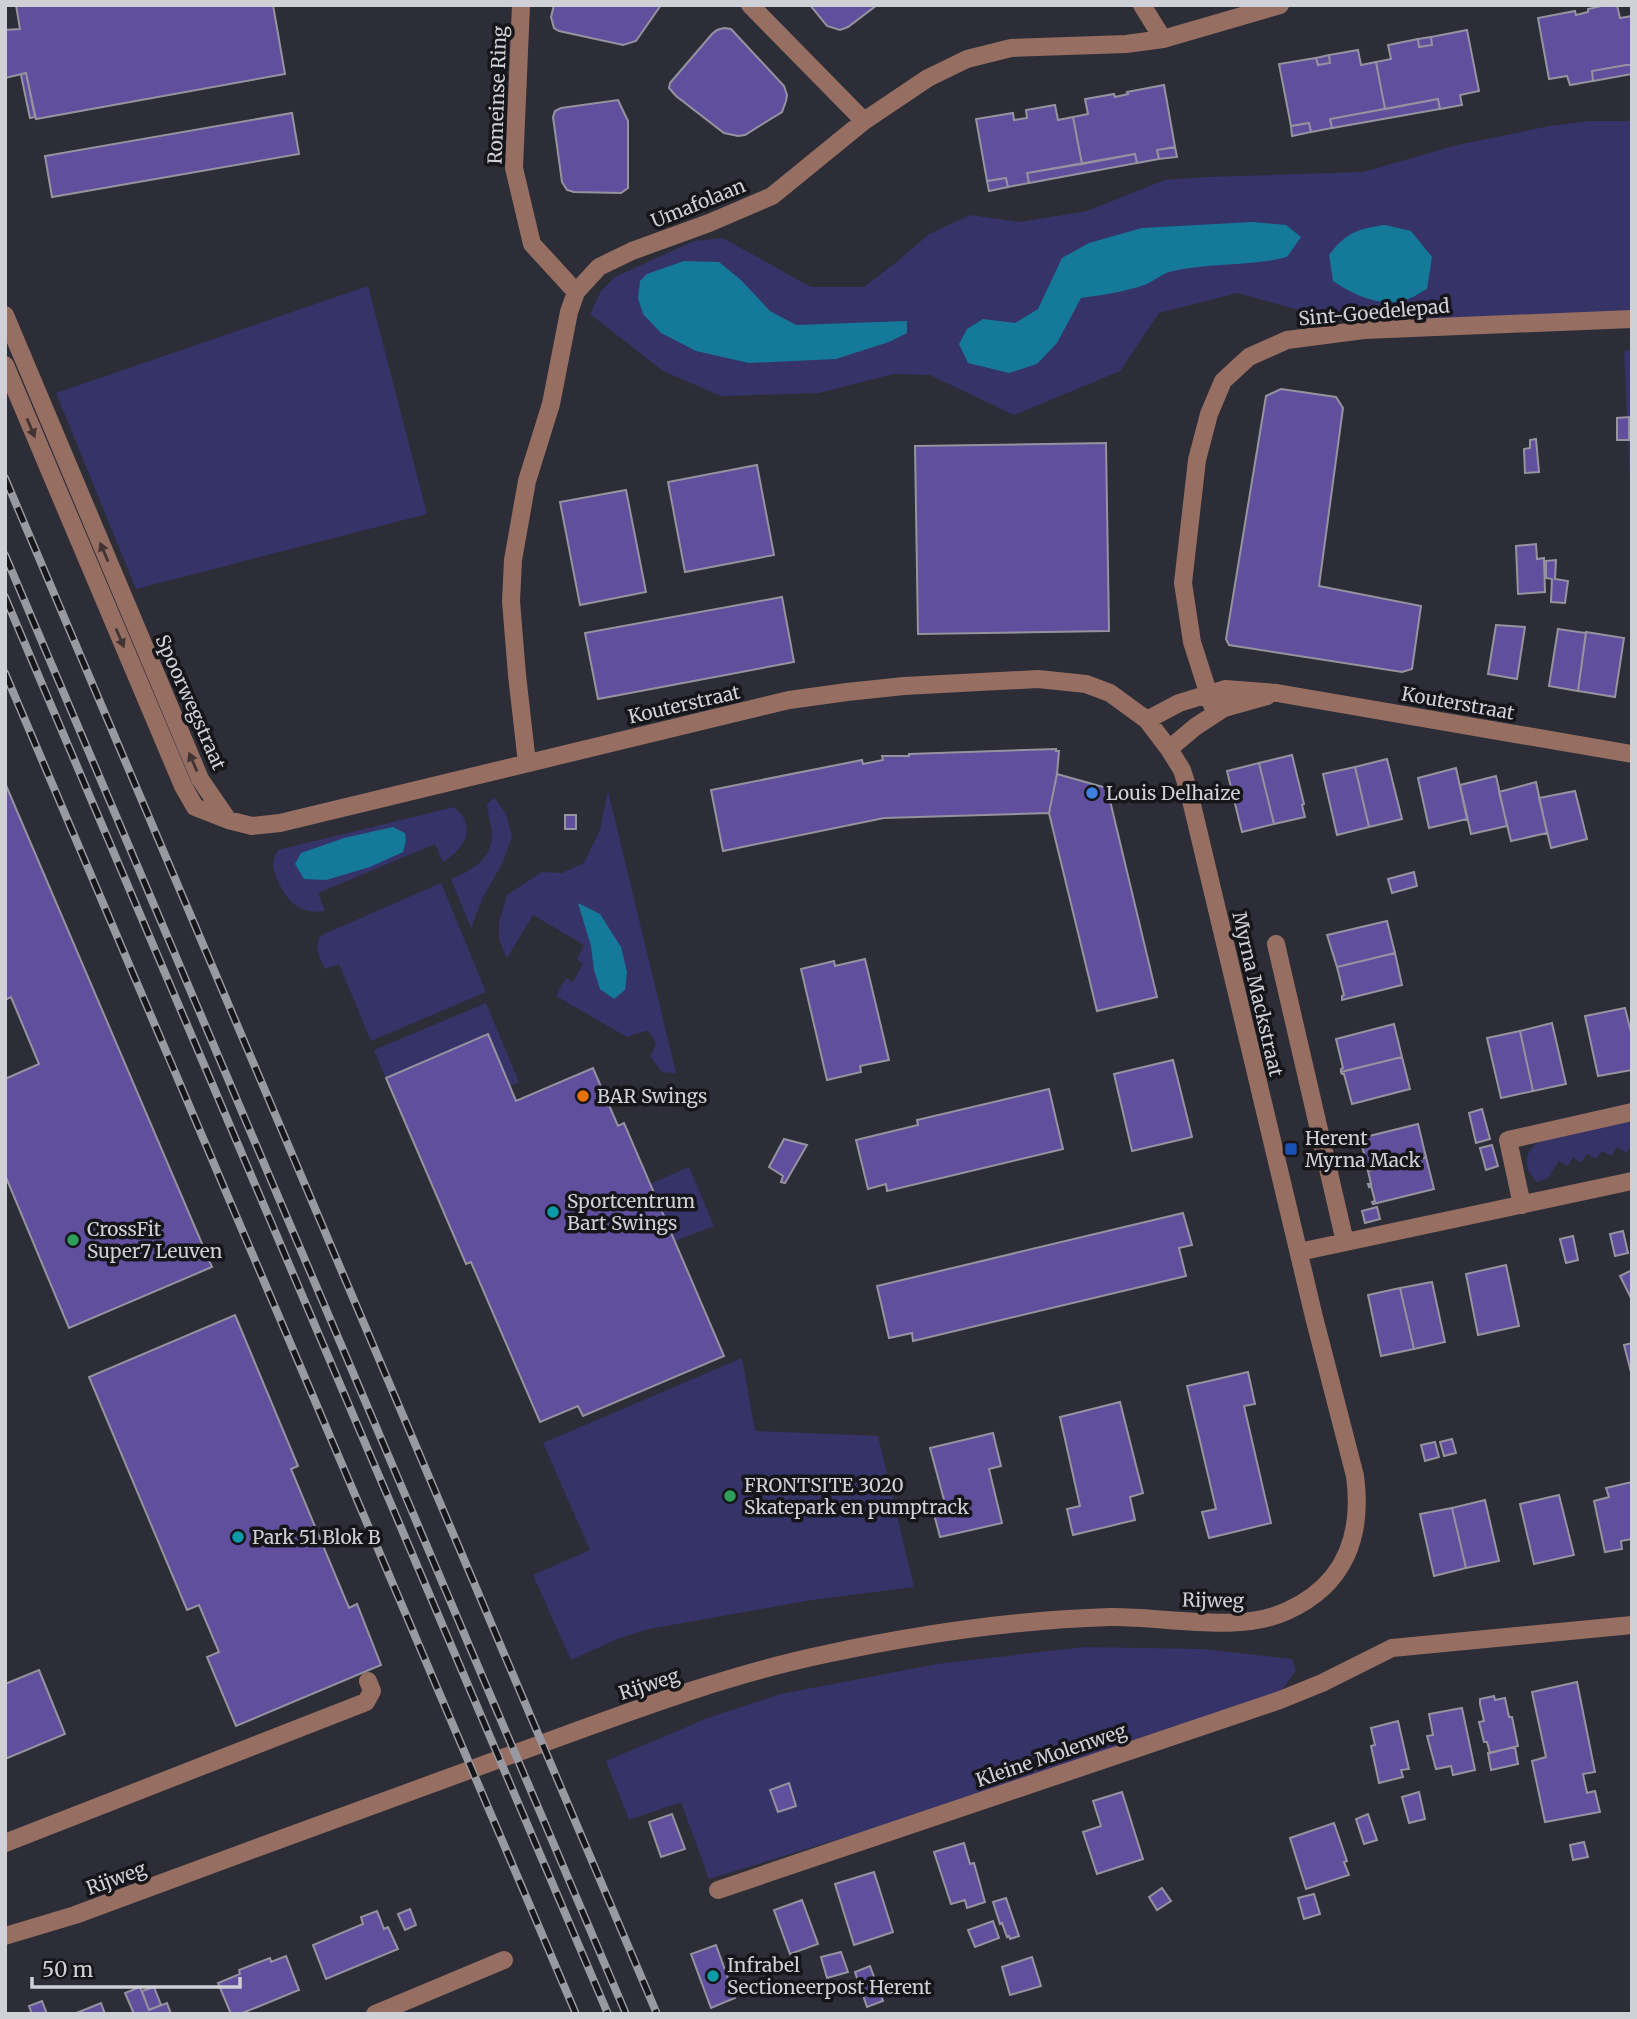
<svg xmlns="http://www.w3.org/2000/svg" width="1637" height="2019" font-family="Merriweather,serif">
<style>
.green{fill:#363369}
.water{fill:#157999}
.building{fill:#604f9d;stroke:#95939f;stroke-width:2}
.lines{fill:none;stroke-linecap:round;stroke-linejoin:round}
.minor{stroke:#966e62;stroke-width:18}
.rail-casing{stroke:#999aa1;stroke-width:8}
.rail{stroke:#15151a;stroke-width:5;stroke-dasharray:16;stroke-linecap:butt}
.oneway{fill:#423433}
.shop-dot{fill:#3f7fe0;stroke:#15151a;stroke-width:2.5}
.food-dot{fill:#e8710a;stroke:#15151a;stroke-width:2.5}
.transit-dot{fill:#1a4fb4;stroke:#15151a;stroke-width:2.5}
.culture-dot{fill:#0f9aa8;stroke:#15151a;stroke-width:2.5}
.leisure-dot{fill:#2e9e5b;stroke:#15151a;stroke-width:2.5}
.labels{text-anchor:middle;stroke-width:7;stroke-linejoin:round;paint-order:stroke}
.street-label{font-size:19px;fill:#d0d1d7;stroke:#15151a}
.poi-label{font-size:19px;fill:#d0d1d7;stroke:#15151a;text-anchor:start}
</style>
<rect width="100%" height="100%" fill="#2c2d36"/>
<path class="green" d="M1590,121H1632V311L1580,316L1360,321L1299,310L1237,293L1159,313L1120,371L1014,415L930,375L893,374L819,393L721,396L663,371L590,314L601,291L615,277L694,241L723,238L811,287H864L898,261L929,234L970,215L1020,222L1087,211L1165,180L1207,177L1363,172L1457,145L1550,126Z
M368,286L427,514L136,589L56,393Z
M1632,350V529L1624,351Z
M608,791L676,1073L662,1072L650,1056C658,1043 657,1044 648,1031H645L627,1037L556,996L566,978L573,982L583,964L577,959L584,945L533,915L507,958L499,940V923L507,895L542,872L562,873L584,863L600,830Z
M494,797L506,814L512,837L503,862L483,897L471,928L451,879C472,871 493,858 492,833C491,824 488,815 487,805Z
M454,807C478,826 465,849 443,862L435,844L318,893L325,911C301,915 287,902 278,881C272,868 271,862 278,850Z
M441,883L486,992L371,1041L339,964L325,969C320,957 312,946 322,935Z
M486,1003L519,1082L510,1086L488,1035L386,1078L374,1050Z
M1624,1122L1632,1123V1145L1626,1153L1617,1147L1611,1156L1602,1151L1596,1159L1587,1154L1581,1163L1573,1157L1568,1166L1559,1161L1547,1179L1537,1182C1522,1167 1523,1151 1542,1140Z
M689,1167L714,1226L675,1241L650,1184Z
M742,1358L755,1431L878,1436L914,1587L812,1600L649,1629L620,1638L571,1660L533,1575L590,1550L543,1443Z
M1084,1647L1203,1649L1292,1659L1296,1670L1280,1693L960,1802L709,1879L681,1802L629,1820L606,1761L708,1718L781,1694L937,1664Z"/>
<path class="water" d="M1252,222L1286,225L1301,237L1287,257C1248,267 1207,262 1169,272C1160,275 1153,282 1144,285C1124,292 1102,295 1081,298L1057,343L1037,364L1009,373L968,363L959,344L967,329L983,319L1015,323L1038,309L1062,258L1089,243L1142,228Z
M1385,225L1411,231L1432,257L1427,289C1419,293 1410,300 1401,301C1377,306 1352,294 1333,281L1329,255C1347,232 1357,229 1385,225Z
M684,261L719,262L741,280L770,311L796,325L907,321V333L889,342L836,359L749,363L696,351L661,333L643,314L638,298L640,281L647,274Z
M393,827L405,833L406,841L403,852L370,867L326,880L304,879L295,864L301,853L344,838Z
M578,903L600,914L621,947L627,972L625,990L614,999L600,989L594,970L591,946Z"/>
<path class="building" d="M16,5H273L285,74L36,119L26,73L5,78V30L20,29Z
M554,5H661L636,41L623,45L559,31L554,28L551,17Z
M810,5H877L848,27L840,30L827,26Z
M1606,5H1617L1620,18L1632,16V64L1592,71L1593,81L1570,85L1567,76L1549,79L1538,18L1575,11L1576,15L1588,12V9Z
M724,28L731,29L784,86L787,95L786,101L782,112L745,135L738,136L724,133L676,96L669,88L670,83L712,34L717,30Z
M1467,30L1479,91L1460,95L1462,105L1440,109L1438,99L1385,109L1376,62L1391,59L1388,45L1418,39L1419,47L1432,45L1431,37Z
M1431,37L1432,45L1419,47L1418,39Z
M1358,50L1361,65L1376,62L1385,109L1330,119L1332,128L1311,132L1309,123L1291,126L1279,64L1316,58L1318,65L1330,63L1329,55Z
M1329,55L1330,63L1318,65L1316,58Z
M1632,64V74L1593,81L1592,71Z
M26,73L35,117L30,118L21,75V74Z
M1164,85L1175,147L1157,150L1159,159L1137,163L1135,154L1082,164L1073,117L1088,114L1085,99L1114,94L1115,97L1128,94L1127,92Z
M1438,99L1440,109L1332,128L1330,119Z
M618,100L628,121V188L621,193L574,192L567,190L562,182L553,117L555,111L561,108Z
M1055,105L1058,120L1073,117L1082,164L1027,173L1029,183L1008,187L1006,178L987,181L976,119L1013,113L1014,120L1027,118L1026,110Z
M292,113L299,154L52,197L45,156Z
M1309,123L1311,132L1292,136L1291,126Z
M1175,147L1177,157L1159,159L1157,150Z
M1135,154L1137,163L1029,183L1027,173Z
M1006,178L1008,187L989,191L987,181Z
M1281,389L1336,397L1343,408L1319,586L1421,606L1412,669L1402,672L1229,645L1226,639L1266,396Z
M1629,417V440H1617V418Z
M1536,439L1539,472L1525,473L1524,449L1530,448V440Z
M1106,443L1109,631L918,634L915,446Z
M757,465L774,555L685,572L668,482Z
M626,490L646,592L580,605L560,502Z
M1536,544L1537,559L1544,558L1545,592L1518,594L1516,546Z
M1556,560L1555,579L1568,581L1565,603L1551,602L1552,579L1546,578V561Z
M782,597L794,662L598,699L585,633Z
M1496,625L1525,627L1517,679L1488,674Z
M1558,629L1586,633L1578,691L1549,686Z
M1586,632L1624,638L1615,697L1578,691Z
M1056,749V751H1059L1057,774L1049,813L884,818L723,851L711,790L862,760L863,764L883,760L882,756H909V754Z
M1292,755L1304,804L1302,805L1305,817L1274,824L1259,763Z
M1387,759L1402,819L1369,827L1355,767Z
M1259,763L1274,824L1242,832L1227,771Z
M1355,767L1369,827L1337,835L1323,774Z
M1456,768L1467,819L1429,828L1418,778Z
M1057,774L1107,788L1157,997L1097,1011L1049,813Z
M1496,776L1507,826L1471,834L1460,785Z
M1536,782L1547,833L1511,841L1499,792Z
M5,783L212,1267L69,1328L5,1175V1079L39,1064L11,997L5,1000Z
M1575,791L1587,839L1551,848L1539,798Z
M565,815H576V829H565Z
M1414,872L1417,886L1392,893L1388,879Z
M1387,921L1395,953L1337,967L1327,935Z
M1395,953L1402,985L1342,1000V996L1344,995L1337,967Z
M865,959L889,1060L860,1066L861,1072L827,1080L801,969L834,961L835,966Z
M1625,1008L1632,1036V1070L1598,1076L1585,1016Z
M1552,1023L1566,1084L1533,1091L1520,1031Z
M1394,1024L1402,1057L1341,1072V1069L1343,1068L1336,1039Z
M1520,1031L1533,1091L1501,1098L1487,1038Z
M488,1034L516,1101L593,1068L618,1126L624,1123L724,1356L583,1416L578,1406L540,1422L471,1262L466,1264L386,1078Z
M1402,1057L1410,1089L1352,1104L1344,1074H1342L1341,1072Z
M1173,1060L1192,1137L1132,1151L1114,1074Z
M1049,1089L1063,1149L887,1191L886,1184L868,1189L856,1140L918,1125L917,1120Z
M1482,1109L1490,1139L1476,1143L1469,1113Z
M1418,1124L1426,1157L1368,1171L1361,1141H1358L1357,1139Z
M784,1139L807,1145L785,1183L781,1182L783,1176L769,1167Z
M1492,1145L1498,1166L1486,1170L1480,1148Z
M1426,1157L1434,1189L1373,1204L1372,1202L1375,1201L1371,1186L1369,1187L1368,1184H1371L1368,1171Z
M1377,1207L1380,1219L1365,1223L1362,1211Z
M1183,1213L1192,1245L1179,1248L1186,1276L913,1341L912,1333L889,1338L877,1286Z
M1623,1231L1628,1253L1615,1256L1610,1234Z
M1573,1236L1578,1260L1566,1263L1560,1239Z
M1506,1265L1519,1326L1478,1335L1466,1274Z
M1632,1270V1300L1620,1276Z
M1432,1282L1445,1342L1414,1349L1400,1288Z
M1400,1288L1414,1349L1381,1356L1368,1295Z
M235,1315L298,1466L291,1469L349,1608L357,1604L381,1665L236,1726L207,1657L219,1652L199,1605L187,1610L89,1377Z
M1632,1343V1371L1631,1372L1624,1345Z
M1248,1372L1255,1404L1244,1406L1271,1523L1209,1538L1202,1512L1216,1509L1187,1386Z
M1120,1402L1143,1493L1130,1497L1135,1520L1073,1535L1067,1509L1080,1506L1060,1417Z
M993,1433L1001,1466L989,1469L1002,1523L940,1537L934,1514L947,1511L930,1448Z
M1452,1439L1456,1453L1444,1456L1440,1442Z
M1435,1442L1439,1457L1425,1461L1421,1445Z
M1632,1482V1539L1621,1541L1622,1549L1605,1552L1594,1501L1609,1497L1606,1488Z
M1559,1495L1574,1555L1534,1564L1520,1504Z
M1485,1500L1499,1561L1466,1568L1452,1508Z
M1452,1508L1466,1568L1434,1576L1420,1514Z
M39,1670L65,1734L5,1759V1684Z
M1577,1682L1595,1772L1583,1774L1587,1793L1595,1791L1600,1812L1545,1822L1532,1761L1546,1757L1532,1692Z
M1494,1696L1495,1700L1505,1698L1509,1717H1512L1518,1746L1490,1753L1487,1742H1484L1479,1722L1484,1721L1480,1704V1699Z
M1462,1708L1475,1770L1453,1775L1451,1766L1436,1769L1427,1736L1433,1735L1429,1714Z
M1398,1721L1409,1769L1401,1770L1403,1777L1379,1783L1371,1746L1375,1745L1371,1728Z
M1515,1747L1518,1764L1491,1770L1488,1753Z
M789,1783L796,1806L778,1812L770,1790Z
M1122,1792L1143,1859L1097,1874L1083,1832L1101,1826L1093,1801Z
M1419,1792L1425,1819L1409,1823L1402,1797Z
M672,1814L685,1849L661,1857L649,1822Z
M1368,1814L1377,1840L1364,1844L1356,1819Z
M1334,1823L1347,1861L1344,1862L1349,1875L1306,1889L1290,1838Z
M1584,1842L1588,1857L1573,1860L1570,1845Z
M964,1843L970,1864L974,1863L985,1902L967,1908L965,1900L951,1904L934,1852Z
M874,1872L893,1932L854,1945L835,1884Z
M1162,1888L1171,1901L1157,1910L1149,1897Z
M1314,1894L1320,1914L1304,1919L1298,1898Z
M1006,1898L1019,1936L1010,1939L1009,1936L1007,1937L1002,1923L1000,1924L993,1902Z
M802,1900L818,1944L790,1954L774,1910Z
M410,1909L416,1925L405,1930L398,1914Z
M377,1911L384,1929L388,1927L398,1949L326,1979L313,1945L363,1924L361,1917Z
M993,1921L999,1938L975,1947L968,1930Z
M716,1945L735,1998L711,2008L691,1954Z
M841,1952L848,1972L827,1978L821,1957Z
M286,1956L299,1990L240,2014H231L218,1983L240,1974L239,1970L270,1958L271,1962Z
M1032,1957L1041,1986L1010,1995L1002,1967Z
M870,1966L883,2001L867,2007L855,1972Z
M140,1987L149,2010L167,2003L171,2014H134L125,1993Z
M154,1987L161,2005L149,2010L142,1991Z
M42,2001L47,2014H32L29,2006Z
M101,2003L105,2014H74Z"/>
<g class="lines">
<path class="minor" d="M521,5L514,168L532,244L576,292
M750,5L864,121
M1142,5L1163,39
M5,315L200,779L228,820
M5,365L183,786L195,807L228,820L252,826L280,823L789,700L847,692L904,686L1038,679L1086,684L1110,693L1147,720L1169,749L1182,770L1189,792L1314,1317L1355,1476C1363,1536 1345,1585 1287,1611C1238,1634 1164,1616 1110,1617C1014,1620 919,1634 826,1654C716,1677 611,1719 505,1757C362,1809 218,1862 75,1915L5,1936
M1215,714L1192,642L1183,583L1197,460L1209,414L1223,381L1249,357L1287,340L1364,330L1632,319
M1147,720L1179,703L1225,689L1277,693L1632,754
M1169,749L1195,727L1224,708L1267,696
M527,763L517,675L511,601L513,560L527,481L551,404L569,312L576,292L599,267L632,251L709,223L772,196L864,121L928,78L967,59L1011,48L1126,44L1163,39L1280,5
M1276,944L1345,1242
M1522,1205L1508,1140L1632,1112
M1299,1252L1632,1181
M5,1843L366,1702L372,1691L368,1681
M718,1890L1280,1700L1322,1683L1392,1648L1632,1625
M375,2014L504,1960"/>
<g class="rail-casing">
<path id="rail" d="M5,478L657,2014
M5,555L626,2014
M5,597L608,2014
M5,673L576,2014"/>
</g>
<use href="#rail" class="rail"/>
</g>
<defs><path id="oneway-solid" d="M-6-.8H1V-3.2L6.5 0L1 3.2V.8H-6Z" transform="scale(1.75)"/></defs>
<g class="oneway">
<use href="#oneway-solid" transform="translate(31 428) rotate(67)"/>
<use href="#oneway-solid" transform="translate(104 552) rotate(-113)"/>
<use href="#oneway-solid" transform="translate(120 638) rotate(67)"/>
<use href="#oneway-solid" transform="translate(193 762) rotate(-113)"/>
</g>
<circle class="shop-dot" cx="1092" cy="793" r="7"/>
<circle class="food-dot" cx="583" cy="1096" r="7"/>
<rect class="transit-dot" x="1284" y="1142" width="14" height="14" rx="3.5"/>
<g class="culture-dot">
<circle cx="553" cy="1212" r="7"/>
<circle cx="238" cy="1537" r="7"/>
<circle cx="713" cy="1976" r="7"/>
</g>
<g class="leisure-dot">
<circle cx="73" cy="1240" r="7"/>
<circle cx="730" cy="1496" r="7"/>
</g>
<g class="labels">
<g class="street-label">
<text transform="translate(497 95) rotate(-88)" y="7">Romeinse Ring</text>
<text transform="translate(698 203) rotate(-22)" y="7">Umafolaan</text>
<text transform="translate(1374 312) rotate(-5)" y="7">Sint-Goedelepad</text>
<text transform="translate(191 702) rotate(66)" y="7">Spoorwegstraat</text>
<text transform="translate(1458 703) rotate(10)" y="7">Kouterstraat</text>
<text transform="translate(684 704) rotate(-13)" y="7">Kouterstraat</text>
<text transform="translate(1258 994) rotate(77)" y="7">Myrna Mackstraat</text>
<text transform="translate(1213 1600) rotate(1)" y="7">Rijweg</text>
<text transform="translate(649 1684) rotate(-18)" y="7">Rijweg</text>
<text transform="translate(1051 1755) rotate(-19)" y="7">Kleine Molenweg</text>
<text transform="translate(116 1878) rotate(-20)" y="7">Rijweg</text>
</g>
<g class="poi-label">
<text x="1106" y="800">Louis Delhaize</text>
<text x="597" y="1103">BAR Swings</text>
<text x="1305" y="1145">Herent<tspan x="1305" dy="22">Myrna Mack</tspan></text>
<text x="567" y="1208">Sportcentrum<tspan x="567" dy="22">Bart Swings</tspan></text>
<text x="87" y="1236">CrossFit<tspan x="87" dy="22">Super7 Leuven</tspan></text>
<text x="744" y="1492">FRONTSITE 3020<tspan x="744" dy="22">Skatepark en pumptrack</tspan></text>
<text x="252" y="1544">Park 51 Blok B</text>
<text x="727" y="1972">Infrabel<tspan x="727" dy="22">Sectioneerpost Herent</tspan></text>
</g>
</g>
<rect width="1637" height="2019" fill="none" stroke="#d0d1d7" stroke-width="14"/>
<path d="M32 1977v10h208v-10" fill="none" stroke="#d0d1d7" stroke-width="3.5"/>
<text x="42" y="1977" font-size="21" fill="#d0d1d7" stroke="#15151a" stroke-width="5" paint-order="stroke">50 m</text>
</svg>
